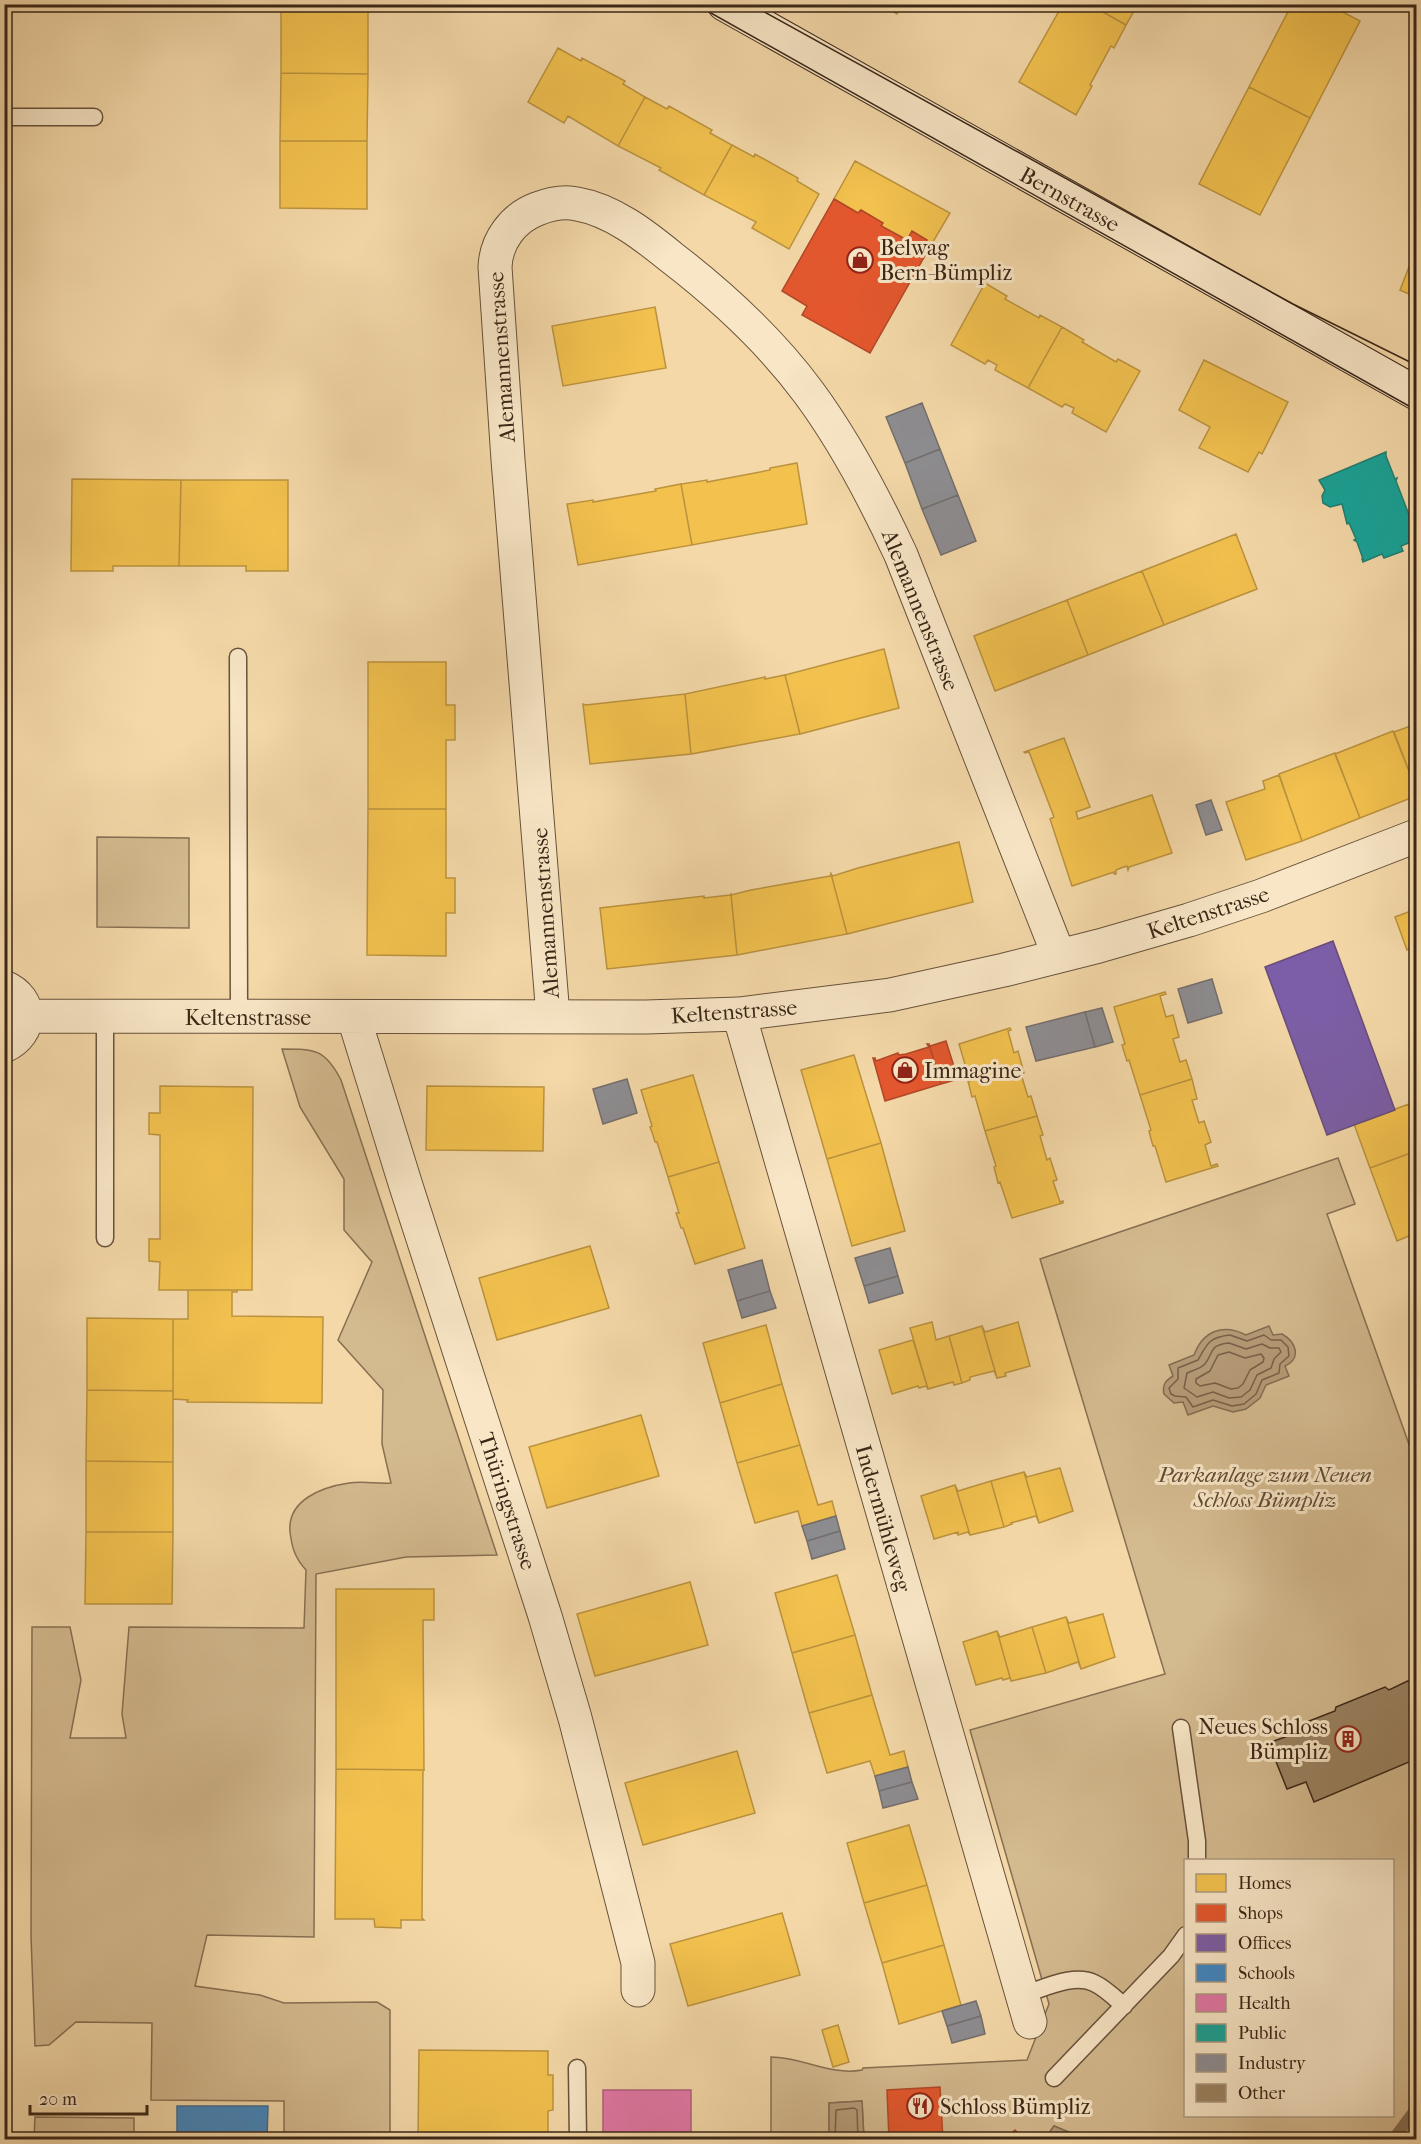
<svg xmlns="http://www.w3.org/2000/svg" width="1421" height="2144" font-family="'IM FELL French Canon',serif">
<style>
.green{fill:#d4ba8f;stroke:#877053;stroke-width:1.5;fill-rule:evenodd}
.water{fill:#b59b77;stroke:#846c51;stroke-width:1.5}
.homes{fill:#f2c14e;stroke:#bb923e;stroke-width:1.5}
.shops{fill:#e4572e;stroke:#b14827;stroke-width:1.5}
.offices{fill:#7b5ea7;stroke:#684d7c;stroke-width:1.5}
.schools{fill:#3f88c5;stroke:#3e6b91;stroke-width:1.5}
.health{fill:#e377a8;stroke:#b05f7c;stroke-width:1.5}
.public{fill:#17a398;stroke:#227e71;stroke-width:1.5}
.industry{fill:#8d8d92;stroke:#746e6d;stroke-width:1.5}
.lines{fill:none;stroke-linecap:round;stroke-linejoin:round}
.shore{stroke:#786047;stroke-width:1.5}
.stream{stroke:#846c51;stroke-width:12}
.building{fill:#9b8362;stroke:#3a2617;stroke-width:1.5}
.lane-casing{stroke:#68523b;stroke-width:19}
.street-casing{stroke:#68523b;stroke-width:35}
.secondary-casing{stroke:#3a2617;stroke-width:35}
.lane{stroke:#f8e6c6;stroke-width:16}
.street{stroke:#f8e6c6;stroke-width:33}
.secondary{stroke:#f8e6c6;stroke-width:33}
.tram{stroke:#3a2617;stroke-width:1.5}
.labels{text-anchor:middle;stroke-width:6;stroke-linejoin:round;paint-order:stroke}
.street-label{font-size:22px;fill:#3a2617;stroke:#f8e6c6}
.poi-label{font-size:22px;fill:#3a2617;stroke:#f8e6c6;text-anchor:start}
.park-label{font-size:22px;font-style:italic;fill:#604b35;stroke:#f8e6c6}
</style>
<rect width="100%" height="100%" fill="#f4d8a8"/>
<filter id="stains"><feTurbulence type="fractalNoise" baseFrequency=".00333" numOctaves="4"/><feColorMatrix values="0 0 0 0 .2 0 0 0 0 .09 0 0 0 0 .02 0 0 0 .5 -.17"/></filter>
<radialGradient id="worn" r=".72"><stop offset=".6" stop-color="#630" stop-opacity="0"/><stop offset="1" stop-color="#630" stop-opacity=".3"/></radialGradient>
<path class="green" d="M97,837L189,838V928L97,927Z
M282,1049C315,1049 325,1049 341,1080L497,1555L406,1557L316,1574L314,1937L207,1935L195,1986L260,1995L284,2003L377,2002L390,2010V2139H284V2101L151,2100L152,2023L76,2022L49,2045L35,2046L31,1936L32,1627H70L81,1680L70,1738H126L122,1714L129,1627L304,1628L306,1570C295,1558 292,1548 290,1532C287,1500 322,1487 349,1483C363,1481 378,1484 391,1483L382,1444L383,1390L338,1340L372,1262L344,1230V1179L300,1107Z
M1338,1158L1355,1204L1327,1214L1416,1464V2139L1079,2140L1076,2135L1054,2126L1045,2139H864L862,2101L829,2103V2139H771V2057C803,2057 830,2076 862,2070L863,2068L1027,2060L1049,2004L970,1730L1165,1674L1040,1259ZM1186,1860H1392V2116H1186Z
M35,2117L134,2118V2139H34Z"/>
<path class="water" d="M1269,1326L1273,1335L1282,1334C1296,1342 1302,1358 1285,1366L1289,1376L1266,1385L1260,1398L1246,1409L1233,1412L1213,1406L1188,1415L1183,1402L1174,1403L1164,1394C1162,1385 1165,1381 1173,1376L1169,1365L1194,1355C1203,1331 1223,1323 1246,1335Z
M862,2101L864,2139H829V2103Z
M1054,2126L1076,2135L1079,2139H1045Z"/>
<path class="homes" d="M276,4H368V74L281,73V8H276Z
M880,4H902L897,14Z
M1063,4H1089L1126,25L1114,48L1111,46L1090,85L1092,86L1076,115L1019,82Z
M1089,4H1138L1126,25Z
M1292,4H1328L1360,21L1310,118L1249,87Z
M558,48L581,61L582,58L625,81L623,84L645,97L618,146L568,116L564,123L528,102Z
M281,73L368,74L367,141H280Z
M1249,87L1310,118L1260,215L1199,184Z
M645,97L667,109L669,106L712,130L710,133L732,145L704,195L659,170L661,168L618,146Z
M280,141H367V209L280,208Z
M732,145L754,157L755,154L798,178L797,181L819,194L789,249L752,228L756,222L704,195Z
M855,161L950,213L927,252L922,249L927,240L912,231L907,240L881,226L883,223L861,210L858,213L834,199Z
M1416,249V297L1400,290Z
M985,283L1007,296L1005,299L1039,318L1040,315L1062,327L1028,388L995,370L997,365L988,360L985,364L951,345Z
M655,307L666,368L563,386L552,326Z
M1062,327L1084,340L1082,342L1116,362L1118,359L1140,371L1106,432L1072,413L1074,408L1065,404L1062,407L1028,388Z
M1204,360L1288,402L1262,454L1259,452L1248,472L1199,448L1210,427L1179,410Z
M797,463L807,524L692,545L681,484L707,480V482L770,470V468Z
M72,479L181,480L179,566H113V571H71Z
M181,480H288V571H246V566H179Z
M681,484L692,545L578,565L567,504L593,500V502L656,491L655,489Z
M1236,534L1257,589L1164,625L1142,571Z
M1142,571L1164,625L1088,655L1067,600Z
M1067,600L1088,655L995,691L974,636Z
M884,649L899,708L800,734L785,675Z
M368,662H446V705H455V740H446V809H368Z
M785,675L800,734L691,754L685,694L765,677V679Z
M685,694L691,754L590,764L583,704L586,705Z
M1416,724V789L1394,732Z
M1393,731L1416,789V796L1360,818L1335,754Z
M1064,738L1090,807L1076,812L1078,819L1152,795L1172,853L1129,867L1128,870L1127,866L1121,868L1116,870V874H1114V872L1072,886L1050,819L1054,817L1029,752L1025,753L1024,752Z
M1335,753L1360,818L1302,841L1279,774Z
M1279,775L1302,841L1246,860L1226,802L1265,789L1263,781Z
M368,809H446V878H455V913H446V956L367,955Z
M959,842L973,902L847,934L831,874L833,876L858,868Z
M831,874L847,934L737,955L731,894V895L751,890L830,876Z
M731,894L737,955L607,969L600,908L704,896V898L730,895Z
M1416,909V946L1407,950L1395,917Z
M1165,992L1166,994L1160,996L1166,1017L1173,1015L1179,1037L1173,1039L1180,1062L1186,1060L1192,1079L1140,1095L1129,1060L1127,1061L1122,1045L1125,1044L1114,1007Z
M1010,1028L1011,1030L1008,1031L1014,1053L1018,1051L1024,1073L1021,1074L1028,1097L1031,1096L1037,1116L985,1131L975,1096L972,1097L968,1081H970L959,1044Z
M854,1055L881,1143L827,1159L801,1070Z
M693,1075L719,1162L668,1177L657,1142H655L653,1135L650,1127L652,1126L641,1090Z
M1192,1079L1197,1099L1192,1100L1199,1123L1204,1121L1211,1142L1205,1145L1211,1166L1217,1164L1218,1166L1166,1182L1155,1146H1153L1151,1139L1149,1131L1151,1130L1140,1095Z
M160,1086L253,1087L252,1290H159L160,1262L149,1261V1239H160V1135L149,1134V1113H160Z
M427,1086L544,1087L543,1151L426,1150Z
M1409,1104L1416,1124V1151L1370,1168L1354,1124Z
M1037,1116L1043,1135L1040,1136L1047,1160L1050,1158L1057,1180L1053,1181L1060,1202L1063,1201V1203L1012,1218L1000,1182L998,1183L994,1167L996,1166L985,1131Z
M881,1143L905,1231L852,1246L827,1159Z
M1416,1151V1233L1397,1241L1370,1168Z
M719,1162L745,1248L695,1264L683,1228H681L676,1213H679L668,1177Z
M590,1246L609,1308L497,1340L479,1278Z
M188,1290H237V1292H232V1316L323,1317L322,1403L187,1402L188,1400L173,1399V1319H188Z
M87,1318L173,1319V1391L87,1390Z
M932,1322L936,1340L949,1336L962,1383L954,1385L953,1382L928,1389L910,1328Z
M1018,1322L1030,1366L1005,1373L1006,1376L997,1378L982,1326L985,1332Z
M766,1325L782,1384L720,1403L703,1343Z
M982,1326L997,1378L994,1371L970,1377V1380L962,1383L949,1336Z
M913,1340L928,1389L926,1386L919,1388L918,1386L892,1394L879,1350Z
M782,1384L800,1445L737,1463L720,1403Z
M87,1390L173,1391V1462L86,1461Z
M641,1415L659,1476L547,1508L529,1447Z
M800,1445L818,1505L832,1501L836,1516L802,1526L798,1511L755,1523L737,1463Z
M86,1461L173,1462V1532H86Z
M1060,1468L1073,1511L1039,1523L1024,1472L1027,1477Z
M1024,1472L1039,1523L1036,1516L1011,1523L1012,1524L1004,1527L991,1481Z
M991,1481L1004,1527L970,1535L955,1485L958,1491Z
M955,1485L970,1535L968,1532L958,1535V1532L934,1539L921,1496Z
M86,1532H173L172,1604H85Z
M837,1575L855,1635L792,1653L775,1593Z
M690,1582L708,1645L595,1676L577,1614Z
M336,1589H434V1620H423L424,1770L336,1769Z
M1103,1614L1115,1657L1081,1669L1066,1617L1069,1623Z
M1066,1617L1081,1669L1078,1662L1046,1673L1032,1627Z
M1032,1627L1046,1673L1011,1681L997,1631L1000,1637Z
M997,1631L1011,1681L1010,1678L1003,1680L1002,1678L976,1685L963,1642Z
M855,1635L872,1695L809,1713L792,1653Z
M872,1695L890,1755L904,1751L908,1767L875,1776L870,1761L827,1773L809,1713Z
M737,1751L755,1813L643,1845L625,1783Z
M336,1769L425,1770H423L422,1918L424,1920H401V1928L375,1927L374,1919H335Z
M909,1825L927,1885L864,1903L847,1843Z
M927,1885L944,1945L882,1963L864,1903Z
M782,1913L800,1975L688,2006L670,1944Z
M944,1945L961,2005L899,2024L882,1963Z
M838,2025L849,2062L833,2067L822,2030Z
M419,2050L548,2051V2075H553V2110L548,2111V2135H482V2140H418Z"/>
<path class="shops" d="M834,199L858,213L861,210L883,223L881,226L907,240L912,231L927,240L922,249L927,252L870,353L802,315L807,306L782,291Z
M946,1041L958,1079L941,1084L929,1044L930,1046Z
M927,1044H929L941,1084L885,1101L873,1058H875L876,1061L898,1053L899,1055L906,1054L929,1047Z
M940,2087L943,2140H889L887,2090Z
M1015,2130L1020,2135L1016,2138L1017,2140H1004Z"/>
<path class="offices" d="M1333,941L1395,1110L1327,1135L1265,967Z"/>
<path class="schools" d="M177,2106H268L267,2140H177Z"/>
<path class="health" d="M603,2090H691V2140H603Z"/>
<path class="public" d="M1386,452V456L1395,479L1397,478L1396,481L1416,533V540L1401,546L1403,551L1384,558L1382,554L1363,562L1362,559H1363L1357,542L1354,540L1356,539L1349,523L1347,524L1342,504L1330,507L1323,503L1322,496L1325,490L1319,480Z"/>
<path class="industry" d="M922,403L940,449L905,463L886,417Z
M940,449L958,495L922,509L905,463Z
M958,495L976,541L941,555L922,509Z
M1211,800L1222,830L1206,835L1196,805Z
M1212,979L1222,1013L1188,1023L1178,989Z
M1102,1008L1113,1042L1095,1047L1085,1012Z
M1085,1012L1095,1047L1036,1061L1026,1027Z
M627,1079L637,1113L603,1124L593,1089Z
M890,1248L898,1276L864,1286L855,1258Z
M762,1260L770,1291L737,1301L728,1270Z
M898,1276L903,1293L869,1303L864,1286Z
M770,1291L776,1308L742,1318L737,1301Z
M836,1516L840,1531L807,1541L802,1526Z
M840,1531L845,1549L812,1559L807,1541Z
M908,1767L912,1782L879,1791L875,1776Z
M912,1782L918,1799L883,1808L879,1791Z
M976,2001L981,2016L947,2026L942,2011Z
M981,2016L985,2034L952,2043L947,2026Z"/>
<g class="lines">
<path class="shore" d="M1230,1335L1247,1341L1264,1335L1271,1340H1281L1288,1347L1289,1356L1280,1364L1279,1373L1262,1380L1256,1394L1244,1404L1232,1406L1213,1400L1193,1407L1186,1397L1175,1396L1171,1394L1169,1388L1178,1379V1368L1198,1360C1207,1344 1209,1337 1230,1335Z
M1229,1343L1246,1349L1262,1344L1270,1348H1279L1281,1352L1274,1359L1271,1368L1257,1375L1250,1390L1241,1397L1229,1398L1213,1392L1197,1397L1184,1388L1187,1373C1193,1370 1200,1369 1205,1364C1214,1352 1209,1345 1229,1343Z
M1229,1352L1245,1358L1261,1354L1264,1358L1263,1362L1250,1370L1243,1384L1238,1388L1231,1389L1215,1383L1200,1386L1196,1383V1379L1210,1371L1218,1355Z
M835,2140L836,2110L854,2108L857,2110L858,2140"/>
<path class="stream" d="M1393,2140L1416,2109"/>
</g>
<path class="building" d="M1416,1677V1759L1314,1802L1306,1782L1287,1789L1275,1759L1277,1758L1271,1742L1288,1736L1286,1730L1335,1711L1336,1707L1385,1687L1389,1690Z"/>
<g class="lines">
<g class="lane-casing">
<path id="lane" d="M4,117H94
M238,657L239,1015
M105,1017V1238
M1181,1728L1197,1841V1860
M1022,1995C1043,1989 1073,1973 1094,1983C1105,1988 1115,1998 1124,2006
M577,2068L578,2140
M1054,2078L1171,1956L1186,1935"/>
</g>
<g class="street-casing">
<path id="street" d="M4,987C33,999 33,1033 4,1046
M739,1014L1030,2022
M26,1016L646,1017L739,1014L890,995L1004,970L1099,946L1189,920L1261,896L1416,836
M553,1016L508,460L495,267C496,241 513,218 537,209C550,204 564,201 577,204C612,210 644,235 671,257C723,297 770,340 809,393C846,443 875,499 901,555L1059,956
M354,1018L406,1186L545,1616L575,1718L638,1963V1990"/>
</g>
<g class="secondary-casing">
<path id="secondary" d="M724,4L1416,393"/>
</g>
<use href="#lane" class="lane"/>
<use href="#street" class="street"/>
<use href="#secondary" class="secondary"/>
<path class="tram" d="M695,4L1416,410
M750,4L1293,304L1416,365"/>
</g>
<defs>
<g id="shop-ring" transform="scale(1.35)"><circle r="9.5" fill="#f8e6c6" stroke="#8f2418" stroke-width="1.5"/><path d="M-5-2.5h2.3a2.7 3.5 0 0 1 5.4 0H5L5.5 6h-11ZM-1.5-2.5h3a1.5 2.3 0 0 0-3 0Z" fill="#8f2418"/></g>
<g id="building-ring" transform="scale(1.35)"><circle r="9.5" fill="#f8e6c6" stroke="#8f2418" stroke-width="1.5"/><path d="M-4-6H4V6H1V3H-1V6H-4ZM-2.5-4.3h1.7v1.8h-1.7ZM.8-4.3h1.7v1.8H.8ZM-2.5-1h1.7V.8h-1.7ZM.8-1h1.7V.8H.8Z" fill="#8f2418"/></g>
<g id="restaurant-ring" transform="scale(1.35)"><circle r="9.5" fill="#f8e6c6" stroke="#8f2418" stroke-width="1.5"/><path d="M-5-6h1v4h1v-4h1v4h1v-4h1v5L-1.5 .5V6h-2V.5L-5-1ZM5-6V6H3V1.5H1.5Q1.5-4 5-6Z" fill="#8f2418"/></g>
</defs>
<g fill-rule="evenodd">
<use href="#shop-ring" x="860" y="260"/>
<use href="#shop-ring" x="905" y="1070"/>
<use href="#building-ring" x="1348" y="1739"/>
<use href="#restaurant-ring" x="920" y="2106"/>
</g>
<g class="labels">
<g class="street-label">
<text transform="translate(1070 199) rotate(29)" y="8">Bernstrasse</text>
<text transform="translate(501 357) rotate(-94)" y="8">Alemannenstrasse</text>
<text transform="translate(921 610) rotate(68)" y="8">Alemannenstrasse</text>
<text transform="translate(1208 912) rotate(-18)" y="8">Keltenstrasse</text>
<text transform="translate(545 913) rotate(-94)" y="8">Alemannenstrasse</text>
<text transform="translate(734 1011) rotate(-4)" y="8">Keltenstrasse</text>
<text x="248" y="1025">Keltenstrasse</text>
<text transform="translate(508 1501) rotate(72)" y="8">Thüringstrasse</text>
<text transform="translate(884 1518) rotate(74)" y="8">Indermühleweg</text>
</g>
<g class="poi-label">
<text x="880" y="255">Belwag<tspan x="880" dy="25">Bern-Bümpliz</tspan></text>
<text x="924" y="1078">Immagine</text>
<text x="1328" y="1734" text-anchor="end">Neues Schloss<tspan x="1328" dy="25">Bümpliz</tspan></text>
<text x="940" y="2114">Schloss Bümpliz</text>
</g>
<g class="park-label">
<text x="1265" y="1482">Parkanlage zum Neuen<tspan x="1265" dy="25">Schloss Bümpliz</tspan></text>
</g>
</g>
<rect width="1421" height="2144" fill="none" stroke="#f4d8a8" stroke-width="24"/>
<rect x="6" y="6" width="1409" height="2132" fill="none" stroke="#3a2617" stroke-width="3"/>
<rect x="12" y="12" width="1397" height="2120" fill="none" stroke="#3a2617" stroke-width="1.5"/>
<rect x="1184" y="1859" width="210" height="258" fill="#f8e6c6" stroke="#ac9980" stroke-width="1.5"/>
<rect x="1196" y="1874" width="30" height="18" fill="#f2c14e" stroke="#ac9980" stroke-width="1.5"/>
<text x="1238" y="1889" font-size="18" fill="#3a2617">Homes</text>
<rect x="1196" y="1904" width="30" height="18" fill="#e4572e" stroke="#ac9980" stroke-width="1.5"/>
<text x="1238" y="1919" font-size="18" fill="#3a2617">Shops</text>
<rect x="1196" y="1934" width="30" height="18" fill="#7b5ea7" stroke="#ac9980" stroke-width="1.5"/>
<text x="1238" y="1949" font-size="18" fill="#3a2617">Offices</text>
<rect x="1196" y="1964" width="30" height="18" fill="#3f88c5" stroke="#ac9980" stroke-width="1.5"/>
<text x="1238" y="1979" font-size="18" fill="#3a2617">Schools</text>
<rect x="1196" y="1994" width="30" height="18" fill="#e377a8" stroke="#ac9980" stroke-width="1.5"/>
<text x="1238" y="2009" font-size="18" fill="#3a2617">Health</text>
<rect x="1196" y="2024" width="30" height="18" fill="#17a398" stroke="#ac9980" stroke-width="1.5"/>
<text x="1238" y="2039" font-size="18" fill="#3a2617">Public</text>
<rect x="1196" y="2054" width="30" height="18" fill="#8d8d92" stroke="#ac9980" stroke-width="1.5"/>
<text x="1238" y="2069" font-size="18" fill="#3a2617">Industry</text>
<rect x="1196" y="2084" width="30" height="18" fill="#9b8362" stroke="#ac9980" stroke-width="1.5"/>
<text x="1238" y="2099" font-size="18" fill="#3a2617">Other</text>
<path d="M30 2105v9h117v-9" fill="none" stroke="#3a2617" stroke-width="3"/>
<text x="39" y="2105" font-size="18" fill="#3a2617" stroke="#f8e6c6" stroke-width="4.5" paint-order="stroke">20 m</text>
<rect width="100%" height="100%" filter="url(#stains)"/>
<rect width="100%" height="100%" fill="url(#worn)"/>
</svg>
